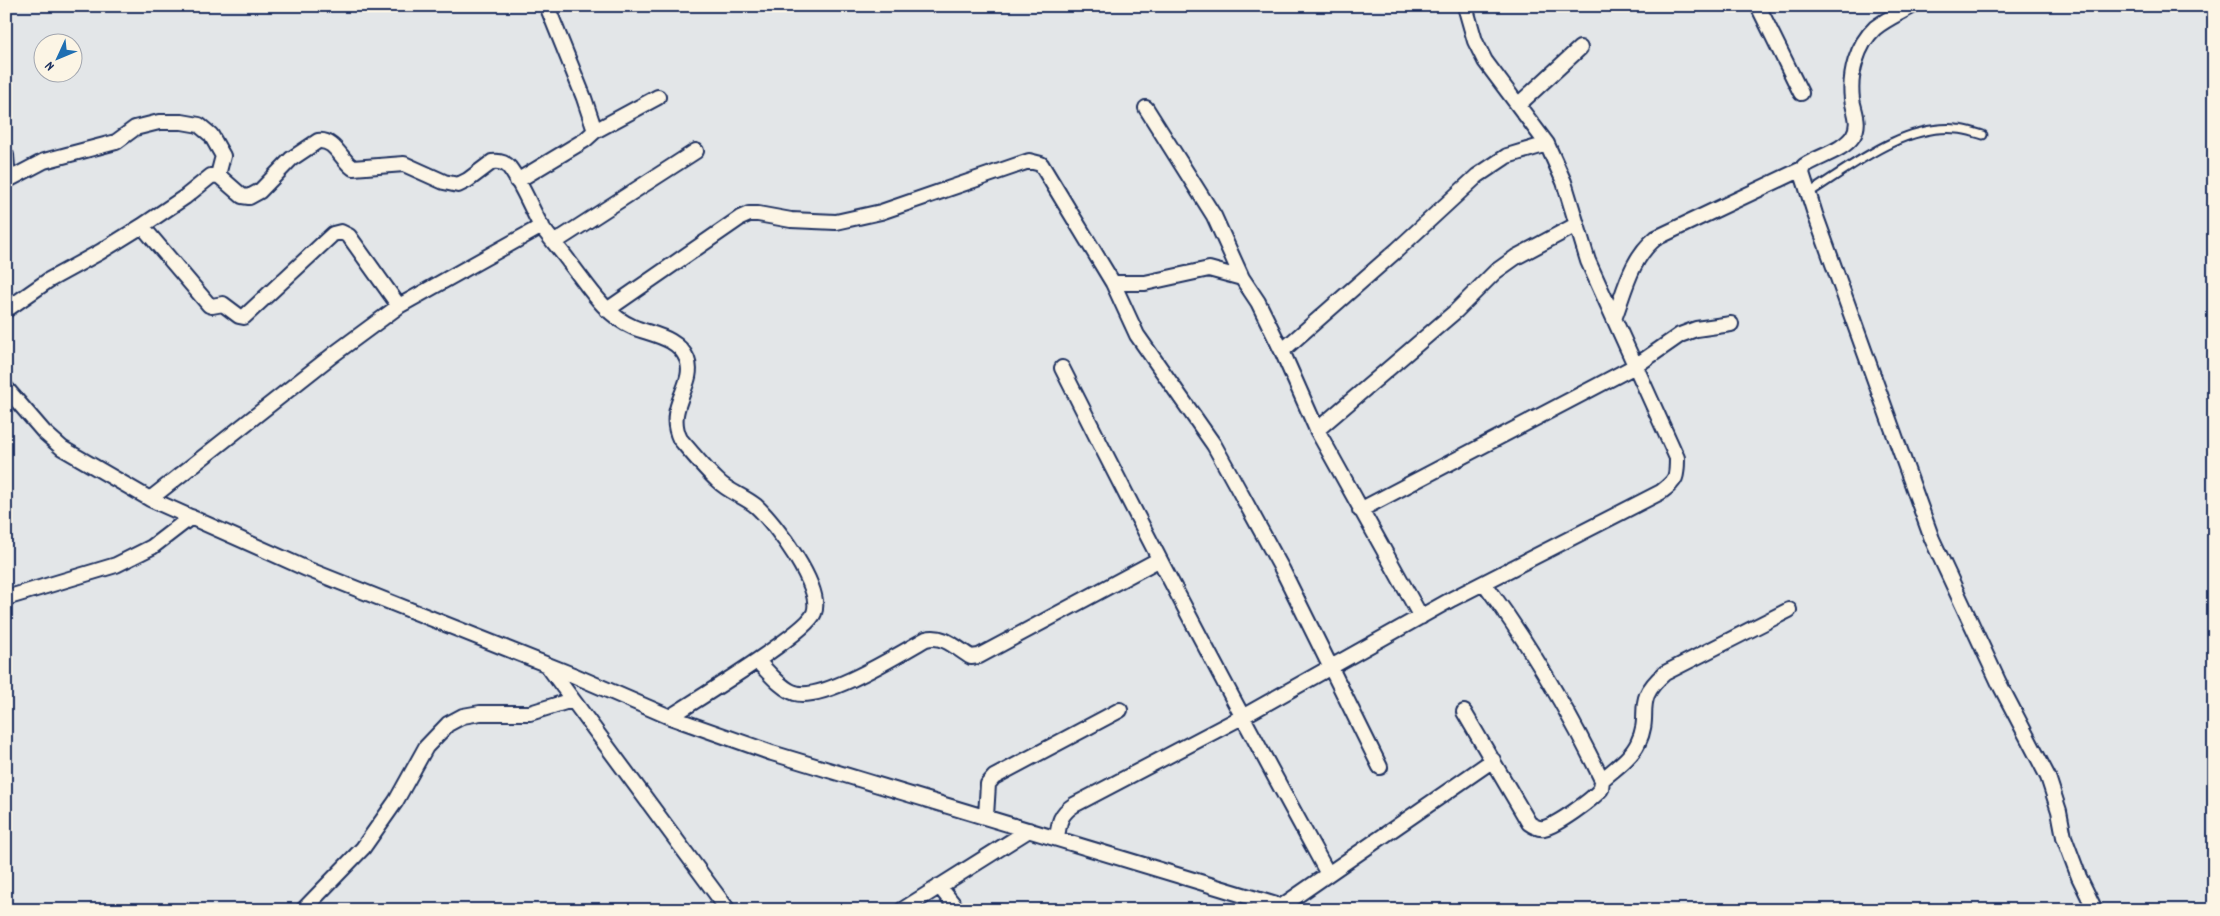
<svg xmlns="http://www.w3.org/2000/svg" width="2220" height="916" font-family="Dekko,sans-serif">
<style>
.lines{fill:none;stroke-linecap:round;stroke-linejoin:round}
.lane-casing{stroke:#1b2f5e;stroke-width:11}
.street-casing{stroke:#1b2f5e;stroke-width:18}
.lane{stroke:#fcf5e5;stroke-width:7}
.street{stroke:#fcf5e5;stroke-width:14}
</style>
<rect width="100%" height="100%" fill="#e3e6e8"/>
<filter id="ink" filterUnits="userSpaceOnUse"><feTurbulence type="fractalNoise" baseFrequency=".02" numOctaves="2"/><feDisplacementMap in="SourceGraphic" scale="10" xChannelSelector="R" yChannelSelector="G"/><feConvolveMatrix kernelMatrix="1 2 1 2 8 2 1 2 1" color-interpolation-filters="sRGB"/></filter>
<g filter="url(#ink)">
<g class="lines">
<g class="lane-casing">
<path id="lane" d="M1809,193C1852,166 1903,124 1957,129C1966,129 1975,133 1983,135"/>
</g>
<g class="street-casing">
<path id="street" d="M1758,6L1801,93
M1912,6C1900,13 1886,19 1875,28C1857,45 1849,74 1852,99C1854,112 1861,123 1853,136C1843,151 1819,156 1804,166L1802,173L1815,214L1932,539L1999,683L2048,777L2059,811L2064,837L2079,877L2095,910
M1518,105L1580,48
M1146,108L1214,216L1242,278L1258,302L1282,351L1317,430L1421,617
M595,131L658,97
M6,155L8,180
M6,181L44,161L116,142L135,128L159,122H182L199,125L211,135L223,156L218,175
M517,181L585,140L595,131L584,98L547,6
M142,226L209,305L212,306L223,304L239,316L244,317L333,234L341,232L349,236L399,306
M555,242L696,151
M1113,283H1145L1209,269L1242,278
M6,310L49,280L100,252L142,226L185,197L211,176L218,175L242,196L249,197L260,191L291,159L318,141C335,139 341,160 353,168L404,164L444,182L458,185L468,180L492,162C499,161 504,162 509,167C522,184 530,206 540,224C549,238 561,250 570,263C588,286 605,315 633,327C652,335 678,337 687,359C697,384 664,407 680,439C692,453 705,469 718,481C729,492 744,496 756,506C775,523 824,588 814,613C807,633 694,701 670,717
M607,310L740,218L749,214H758L791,220L836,222L881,212L1029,161L1041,164L1113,283L1137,335L1214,445L1235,483L1282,569L1380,767
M1614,319C1625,290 1631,258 1656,238L1802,169
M1282,351L1397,250L1477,176L1507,156L1547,144
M1062,368C1147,538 1236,707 1328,874
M6,388L44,432L62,448L150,499L307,569L573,675L670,717L772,753L1293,910
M1317,430L1456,311L1495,272L1516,257L1576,225
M150,499L334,354L399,306L542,226
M1360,510L1637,365L1680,335L1696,329L1731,324
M6,598L116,565L152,547L191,517
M757,661C768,671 781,689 795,693C823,702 901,653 926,639C944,634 957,649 971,657L979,656L1158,560
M547,665L728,910
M1464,712L1529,823C1533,826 1538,829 1544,828C1557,825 1592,800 1601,789L1602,780C1569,712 1530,645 1485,584
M1602,780C1614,769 1631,758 1638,743C1653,712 1631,702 1665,673L1789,610
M986,816L988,784L994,777L1120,710
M1057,838C1059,822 1060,814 1074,805L1242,717L1452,599L1661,492C1677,480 1677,477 1677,458L1588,261L1564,182L1547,144L1485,61L1475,41L1465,6
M939,886L958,910
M1282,906L1493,760
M303,910L363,848L396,801L426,747L448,724L463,716L480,713H530L572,700
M902,910L1029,830"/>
</g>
<use href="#lane" class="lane"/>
<use href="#street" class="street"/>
</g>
</g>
<rect width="2220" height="916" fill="none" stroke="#fcf5e5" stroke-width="25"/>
<rect x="12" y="12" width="2195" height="891" fill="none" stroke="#1b2f5e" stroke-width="2" filter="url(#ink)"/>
<g transform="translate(58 58) rotate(226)"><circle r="24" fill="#fcf5e5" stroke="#a2a6af"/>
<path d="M0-4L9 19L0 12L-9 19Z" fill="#1f6fb2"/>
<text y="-8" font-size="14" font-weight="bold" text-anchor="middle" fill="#1b2f5e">N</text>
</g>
</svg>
